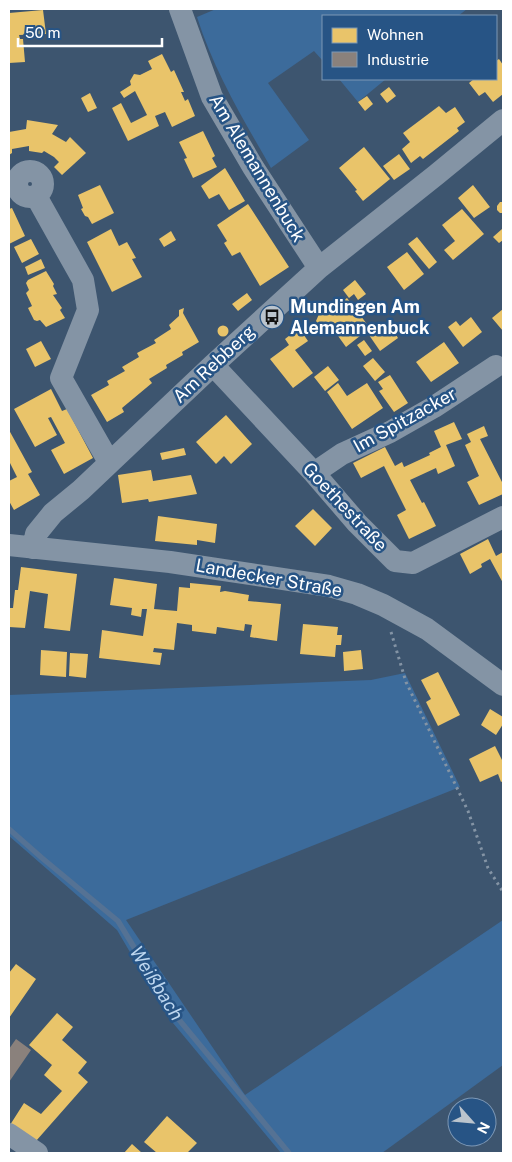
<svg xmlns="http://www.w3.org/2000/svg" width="512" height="1162" font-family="'Public Sans',sans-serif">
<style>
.green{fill:#3c6b9b}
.homes{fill:#e9c46a}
.industry{fill:#8a817c}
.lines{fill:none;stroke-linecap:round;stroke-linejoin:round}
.stream{stroke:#557294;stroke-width:5.5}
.path{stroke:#8494a5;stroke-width:3;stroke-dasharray:2.5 4;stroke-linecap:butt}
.minor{stroke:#8494a5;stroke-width:22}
.labels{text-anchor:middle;stroke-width:5;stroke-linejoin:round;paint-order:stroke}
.street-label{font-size:18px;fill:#fff;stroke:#275485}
.poi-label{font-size:18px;font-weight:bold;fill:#fff;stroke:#275485;text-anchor:start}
.water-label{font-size:19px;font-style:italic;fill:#bdd6ef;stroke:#275485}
</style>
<rect width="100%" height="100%" fill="#3d556f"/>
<path class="green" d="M216,9H467L458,16H323V61L314,51L268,83L309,140L271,168C243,119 214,71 197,17Z
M339,79H386L358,102Z
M405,673L460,787L126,920L245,1095L503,920V1065L382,1153H281L168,1017L117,930L9,836V695L371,680Z"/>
<path class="homes" d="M43,10L46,34L19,35L20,39H23L25,62L9,63V13Z
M162,54L171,72L174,70L184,92H181L185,101L188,99L195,116L172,127L165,112L155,116L159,126L128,141L112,108L121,103L131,123L147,115L135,91L124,98L120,92L131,85L130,81L134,74L140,75L152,69L148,61Z
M499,59L503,65V94L493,102L485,92L479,96L469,83L474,79H496V61Z
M389,87L396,96L387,103L380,94Z
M90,93L97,108L88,112L81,98Z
M367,96L373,104L365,111L358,102Z
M439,106L446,113L455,107L465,122L457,128L459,131L423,159L420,156L411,163L402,149L410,142L403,133Z
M27,120L58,125L52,134L66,142L70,137L86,153L62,175L54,167L59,162L54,157L44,151L42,153L29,151V146L12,149V153L9,155V132L26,129Z
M203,131L215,156L212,158L217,167L193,178L184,159L187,158L179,142Z
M364,147L390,179L363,201L355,191L357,190L339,168Z
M399,154L410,169L394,180L383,166Z
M225,168L245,201L229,210L219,194L209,199L201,186Z
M100,185L114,213L92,224L88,217L85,216L81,209L83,208L78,195Z
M473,185L490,207L474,218L458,198Z
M500,202H503V213H500L497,210V206Z
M248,204L289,267L260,286L240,252L232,256L224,243L227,241L217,225Z
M12,208L25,236L9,244V209Z
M462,209L484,234L453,260L444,250L455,241L442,225Z
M111,229L119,246L127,242L136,258L132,259L142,277L112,292L87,242Z
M502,229L503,231V240L499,243L493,237Z
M171,231L176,240L164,247L159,239Z
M417,237L437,262L429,269L408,244Z
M31,239L39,254L22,263L14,247Z
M407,252L424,274L404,290L387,267Z
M41,259L45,268L28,275L25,267Z
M46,271L54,284L53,286L57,294L53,295L62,308L60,310L65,318L46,327L40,320L37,321L34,320L28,308L32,306L26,293L29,290L26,283L28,280Z
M355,280L366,294L358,300L354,294L349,298L343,290Z
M247,293L252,300L238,311L232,304Z
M347,298L370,328L346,347L333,329L326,332L323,330L316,321L319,314L325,315Z
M184,308L183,313L199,342L182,352L183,355L166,365L167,368L149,379L152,383L122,408L124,412L107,422L91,395L109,385L107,381L125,371L122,367L139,357L137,353L156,343L154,340L171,329L169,325L179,316V310Z
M503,309V331L492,318Z
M471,317L482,332L463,347L448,327L456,321L460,326Z
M388,322L398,338L380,351L369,335Z
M217.5 331a5.5 5.5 0 1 1 11 0a5.5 5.5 0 1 1-11 0Z
M299,328L308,341L295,350L313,373L293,388L270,359L289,345L285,339Z
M364,340L372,351L365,356L357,345Z
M41,341L51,359L35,367L26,349Z
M444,342L459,363L431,382L416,362Z
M373,358L385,372L375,381L363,366Z
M328,366L339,380L325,391L314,377Z
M390,375L408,403L394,412L379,391L383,389L378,382Z
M338,383L347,396L367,383L383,408L352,429L327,392Z
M51,389L62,411L67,409L93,458L64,474L51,450L65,443L51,417L48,418L57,435L35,447L14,409Z
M226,415L252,444L231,464L224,456L216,464L196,442Z
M454,422L462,439L446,445L455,466L438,474L436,468L410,480L422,503L424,502L436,526L409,539L397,515L406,510L384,466L361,478L353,463L385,447L395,466L402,462L404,467L430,455L429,453L441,447L434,431Z
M484,426L488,436L480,439L503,484V494L479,505L467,482L479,476L465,445L471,442L467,434Z
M9,430L32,472L28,474L40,495L14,510L9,501V481L17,477L9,461Z
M184,448L186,455L162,460L160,453Z
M151,470L153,481L191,475L197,494L149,502L148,499L122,503L118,475Z
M313,509L332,528L315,546L295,526Z
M158,516L217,524L215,543L197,540V545L155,541Z
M488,539L496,556L503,552V583L490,559L481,564L482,567L470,574L460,554Z
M21,567L77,574L70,631L44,628L48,594L30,591L25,628L9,627V608H13L15,590H18Z
M114,578L157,584L154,609L177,611L179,587L190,588V583L221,586L220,592L225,591L249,595L248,601L281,604L277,641L250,637L252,625L245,624L244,631L217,627L216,634L192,631V625L177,623L174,650L154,648L153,652L162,653L160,665L99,658L102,630L143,636L147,609H142L141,617L131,615L132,608L110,605Z
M303,624L338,627L337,635H342L341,645H336L335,657L300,654Z
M41,650L67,652L66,677L40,675Z
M361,650L363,669L344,671L343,652Z
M70,653L88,654L86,678L69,676Z
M438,672L460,715L438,726L426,702L431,699L421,680Z
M490,709L503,717V724L496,735L481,725Z
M495,746L503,762V781L501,782L498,774L480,782L469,759Z
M16,964L36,979L9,1018V973Z
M57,1013L73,1027L62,1040L87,1062L78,1073L88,1082L36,1141L10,1125L24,1103L41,1114L62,1091L44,1075L52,1065L29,1045Z
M167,1116L197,1143L187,1153H157L144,1142Z
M132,1144L142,1153H124Z"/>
<path class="industry" d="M16,1039L31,1050L9,1082V1049Z"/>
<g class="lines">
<path class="stream" d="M9,829L42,858L118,921L176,1016L289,1153"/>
<path class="path" d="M9,195L18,192
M391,632L406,682L468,811L488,868L503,892"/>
<path class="minor" d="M180,9L212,97L253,167L319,268
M17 184a13 13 0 1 1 26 0a13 13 0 1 1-26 0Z
M36,196L83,280L88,310L61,378L109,462
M213,365L314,473L357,523L395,561L413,563L503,517
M314,473L342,454L390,432L434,407L496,366
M9,545L170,562L329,586L357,594L383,605L427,629L503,685
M33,548L36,534L53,513L81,490L213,365L319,268L436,175L503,120
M9,1134L37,1153"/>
</g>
<defs>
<g id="bus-disc" transform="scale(1.25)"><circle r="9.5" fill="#bbc4cd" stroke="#275485"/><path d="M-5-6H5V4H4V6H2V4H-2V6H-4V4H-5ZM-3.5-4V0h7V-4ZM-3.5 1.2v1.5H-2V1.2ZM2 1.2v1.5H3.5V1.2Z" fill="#111"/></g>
</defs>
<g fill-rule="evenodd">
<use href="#bus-disc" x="272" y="317"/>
</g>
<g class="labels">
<g class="street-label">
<text transform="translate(257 168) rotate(59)" y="6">Am Alemannenbuck</text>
<text transform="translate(214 364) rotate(-43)" y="6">Am Rebberg</text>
<text transform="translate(405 420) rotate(-29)" y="6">Im Spitzacker</text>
<text transform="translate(345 507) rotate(47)" y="6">Goethestraße</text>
<text transform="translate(269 578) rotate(10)" y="6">Landecker Straße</text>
</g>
<g class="poi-label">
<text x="290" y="313">Mundingen Am<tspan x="290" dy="21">Alemannenbuck</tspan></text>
</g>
<g class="water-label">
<text transform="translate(157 983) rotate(58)" y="7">Weißbach</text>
</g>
</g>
<rect width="512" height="1162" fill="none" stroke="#ffffff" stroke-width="20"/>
<rect x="322" y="15" width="175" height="65" fill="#275485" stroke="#7d98b6"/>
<rect x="332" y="28" width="25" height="15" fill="#e9c46a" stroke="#7d98b6"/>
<text x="367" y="40" font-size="15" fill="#ffffff">Wohnen</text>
<rect x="332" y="52" width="25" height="15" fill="#8a817c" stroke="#7d98b6"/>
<text x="367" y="65" font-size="15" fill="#ffffff">Industrie</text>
<g transform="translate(472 1122) rotate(117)"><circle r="24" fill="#275485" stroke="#7d98b6"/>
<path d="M0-4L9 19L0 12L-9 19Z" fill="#bbc4cd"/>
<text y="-8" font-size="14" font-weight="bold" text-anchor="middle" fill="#ffffff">N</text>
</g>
<path d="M18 38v8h144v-8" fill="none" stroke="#ffffff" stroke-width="2.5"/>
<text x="25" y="38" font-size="15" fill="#ffffff" stroke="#275485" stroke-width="4" paint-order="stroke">50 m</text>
</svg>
